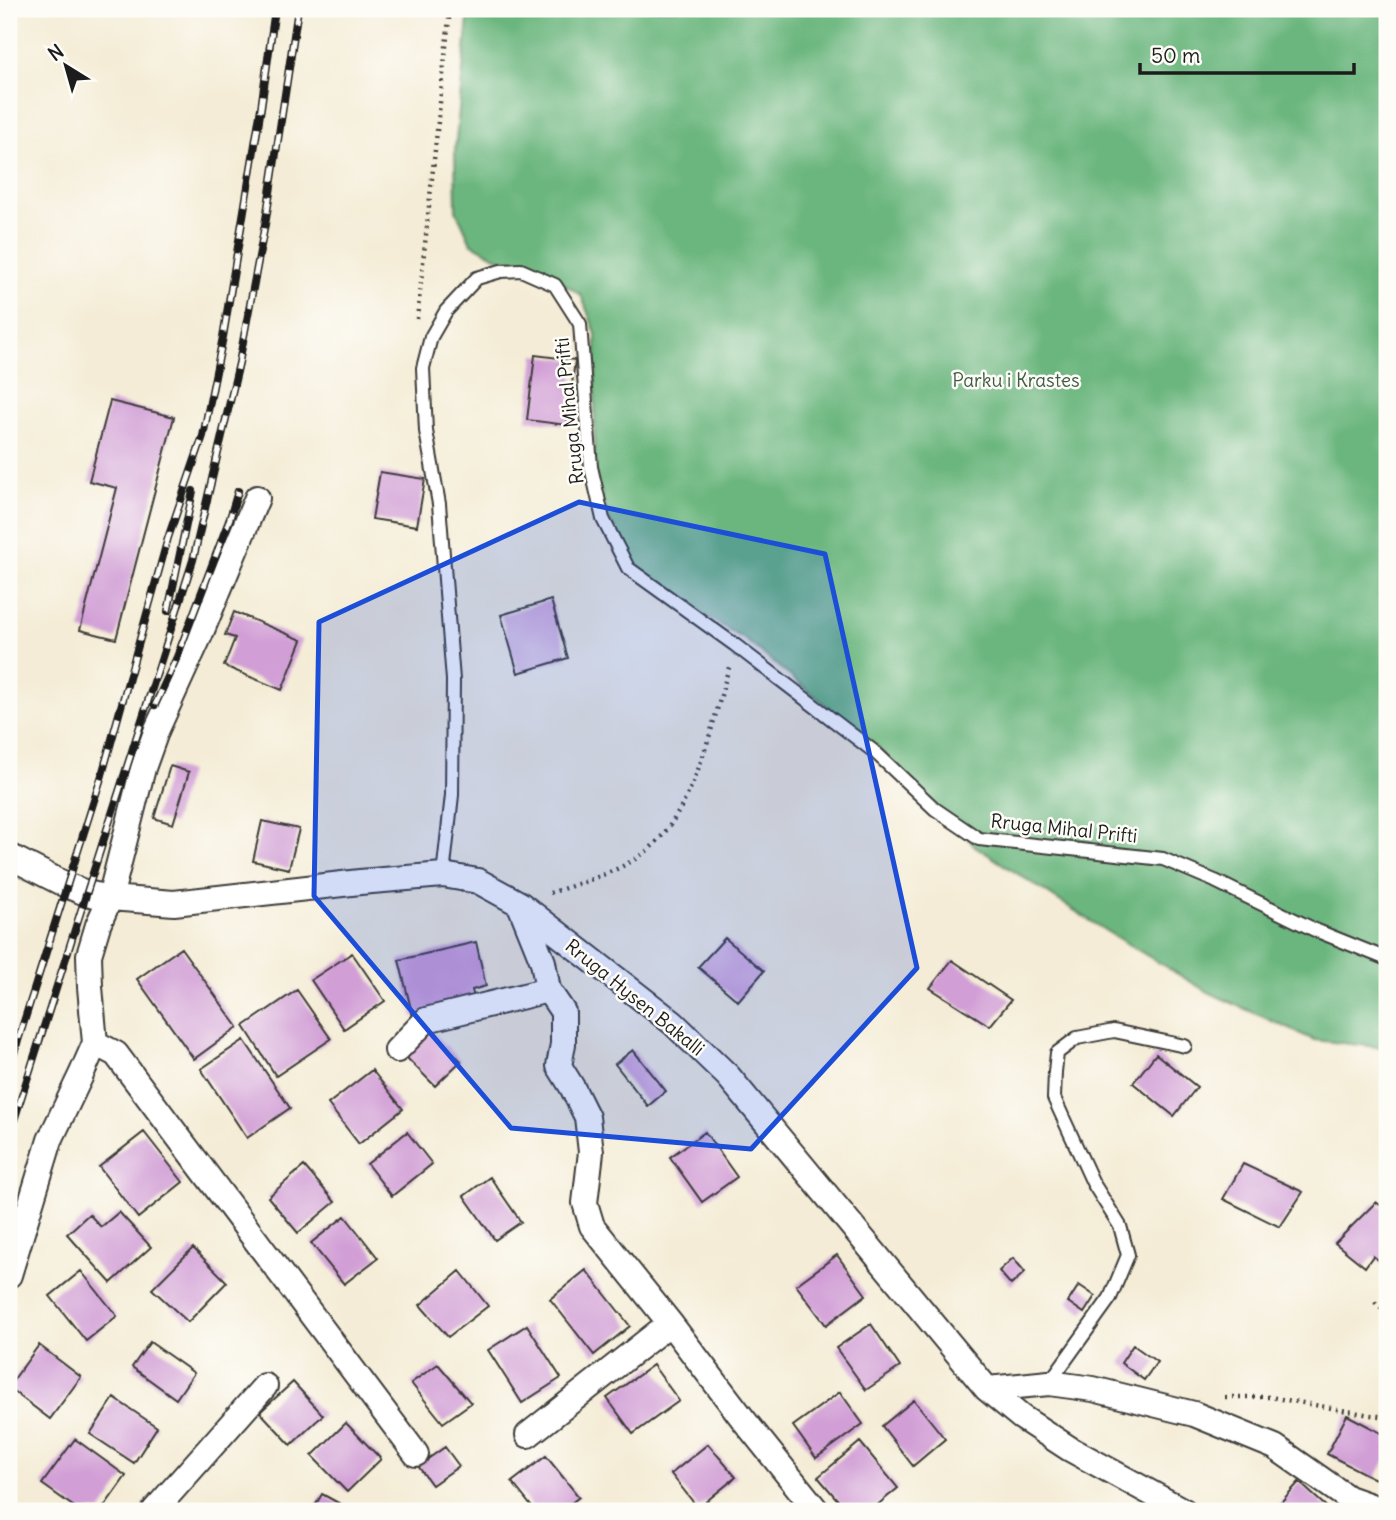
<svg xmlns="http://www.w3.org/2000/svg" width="1396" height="1520" font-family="Delius,sans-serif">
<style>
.forest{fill:#6bb67e;stroke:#44694d;stroke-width:2}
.building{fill:#d19fd6}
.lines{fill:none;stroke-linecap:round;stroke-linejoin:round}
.lane-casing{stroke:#3c3b38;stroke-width:16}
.street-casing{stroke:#3c3b38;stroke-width:28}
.path{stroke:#3c3b38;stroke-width:4.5;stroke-dasharray:2 5;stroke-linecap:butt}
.lane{stroke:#fff;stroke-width:12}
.street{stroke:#fff;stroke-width:24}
.rail-casing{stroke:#1c1c1c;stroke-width:8}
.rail{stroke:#fdfcf7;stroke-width:5;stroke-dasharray:16;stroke-linecap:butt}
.marked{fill:#1d4ed8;fill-opacity:0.2;stroke:#1d4ed8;stroke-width:5;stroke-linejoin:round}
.labels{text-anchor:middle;stroke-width:5;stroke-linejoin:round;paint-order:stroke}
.park-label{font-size:19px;fill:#405c46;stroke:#fdfcf7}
.street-label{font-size:19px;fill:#1c1c1c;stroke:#fdfcf7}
</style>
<rect width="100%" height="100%" fill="#fdfcf7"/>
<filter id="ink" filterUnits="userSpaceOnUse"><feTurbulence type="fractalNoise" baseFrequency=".0143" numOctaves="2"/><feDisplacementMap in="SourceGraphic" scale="14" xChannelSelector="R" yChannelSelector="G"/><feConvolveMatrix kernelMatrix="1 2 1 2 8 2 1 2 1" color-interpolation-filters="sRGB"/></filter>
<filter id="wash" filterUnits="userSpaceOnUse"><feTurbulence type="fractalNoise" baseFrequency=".00686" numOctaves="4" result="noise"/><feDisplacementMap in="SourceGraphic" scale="28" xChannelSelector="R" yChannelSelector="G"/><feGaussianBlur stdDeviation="1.57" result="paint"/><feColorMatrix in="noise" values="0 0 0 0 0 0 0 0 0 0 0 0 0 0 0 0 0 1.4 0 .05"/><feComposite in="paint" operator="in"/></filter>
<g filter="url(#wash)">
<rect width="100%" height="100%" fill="#f4ecd6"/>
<path class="forest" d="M469,9H1387V1048L1314,1040L1208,992L1106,931L975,846L877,747L747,641L663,590L633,562L608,517L594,469L596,334L581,295L547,273L496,257L471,243L456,210L455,150Z"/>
<g id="blocks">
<path class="building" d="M535,355L575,360L567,425L527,420Z
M110,401L174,417L116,639L80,630L117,488L89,481Z
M380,472L425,479L417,526L372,519Z
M551,600L568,658L518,673L501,615Z
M234,612L302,640L282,690L224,666L235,638L225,635Z
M170,766L189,772L173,824L154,818Z
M262,821L299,829L289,869L253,861Z
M725,938L764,971L738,1001L698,967Z
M476,942L486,986L472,990L475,1002L413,1017L399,960Z
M181,948L238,1027L194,1059L137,979Z
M352,953L385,1001L344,1029L311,980Z
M952,960L1011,1000L990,1026L930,988Z
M297,990L331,1039L276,1076L244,1026Z
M429,1028L461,1061L435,1086L403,1054Z
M244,1040L290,1108L247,1138L201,1069Z
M633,1050L666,1091L648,1106L615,1064Z
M1156,1054L1197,1087L1174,1116L1133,1083Z
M372,1070L403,1109L359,1144L328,1104Z
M144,1132L183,1182L138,1218L99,1167Z
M407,1132L432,1164L392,1196L367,1164Z
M705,1132L737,1177L702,1202L670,1157Z
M1243,1164L1303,1192L1280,1227L1223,1199Z
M304,1166L335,1202L298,1233L268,1197Z
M490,1177L521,1222L495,1240L464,1196Z
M1376,1202L1387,1210V1267L1373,1256L1365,1267L1335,1243Z
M119,1212L151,1247L111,1283L67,1234L89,1214L101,1227Z
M345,1216L378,1258L344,1284L311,1243Z
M193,1248L227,1282L188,1322L152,1289Z
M837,1255L866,1295L826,1325L796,1285Z
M1013,1258L1025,1272L1011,1285L999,1271Z
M586,1270L630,1326L594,1355L550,1299Z
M81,1271L117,1316L86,1341L50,1296Z
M460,1271L488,1306L448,1337L420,1305Z
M1079,1285L1095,1296L1084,1313L1068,1302Z
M871,1324L900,1367L866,1390L836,1348Z
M527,1325L561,1378L522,1403L488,1350Z
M150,1342L194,1373L176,1399L132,1367Z
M39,1345L81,1377L50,1419L9,1388V1386Z
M1133,1345L1157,1362L1144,1380L1121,1363Z
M438,1364L471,1403L443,1423L411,1383Z
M653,1365L679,1401L633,1434L607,1398Z
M293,1382L323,1415L291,1445L260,1412Z
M840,1392L863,1424L816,1458L793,1426Z
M114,1398L157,1427L134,1463L90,1434Z
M914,1400L945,1439L913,1466L882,1426Z
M1347,1415L1387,1436V1457L1375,1479L1327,1454Z
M346,1423L381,1459L347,1492L312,1456Z
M75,1439L126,1476L101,1511H80L42,1484Z
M860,1442L898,1488L870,1511H847L818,1477Z
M708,1444L736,1477L698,1508L671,1474Z
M445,1447L459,1466L432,1485L418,1466Z
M546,1456L579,1497L561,1511H535L512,1482Z
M1299,1482L1331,1511H1273Z
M322,1494L353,1511H312Z"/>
</g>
</g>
<g filter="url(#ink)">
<use href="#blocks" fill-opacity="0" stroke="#3c3b38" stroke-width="2"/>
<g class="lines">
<g class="lane-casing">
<path id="lane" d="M443,875L452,795L453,680L439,504L426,431L423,368L431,337L446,311L477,278L501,271L521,270L555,285L580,324L591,467L603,519L628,568L735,645L876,753L935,809L979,839L1163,859L1215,881L1315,930L1387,959
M1049,1383L1110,1298L1128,1255L1120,1226L1093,1183L1054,1098L1055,1072L1057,1053L1077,1038L1114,1031L1185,1046"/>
</g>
<g class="street-casing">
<path id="street" d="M9,856L66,885L86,893L110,898L174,903L360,882L443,875L478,881L520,904L673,1023L728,1076L987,1389L1021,1417L1070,1449L1184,1511
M520,905L543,962L548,990L563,1012V1044L559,1066L572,1087L587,1117L591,1152L585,1203L592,1226L670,1323L743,1419L817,1511
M95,1043L116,1054L416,1454
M397,1050L426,1020L548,990
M9,1275L50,1140L81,1075L95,1043L90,987L89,955L98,925L110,898L143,768L157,729L200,635L257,498
M987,1389L1049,1383L1093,1389L1194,1414L1275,1447L1348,1498L1385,1511
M528,1435L670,1323
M154,1511L265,1386"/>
</g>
<path class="path" d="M417,319L450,9
M550,893C580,883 613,874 640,856C694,819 712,723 730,664
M1375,1302L1387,1315
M1225,1397H1270L1370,1415L1387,1417"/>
<use href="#lane" class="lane"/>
<use href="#street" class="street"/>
<g class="rail-casing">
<path id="rail" d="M168,611L193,491
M155,705L177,657L230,518L238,491
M9,1069L102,775L168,538L203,436L223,337L261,108L275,9
M9,1136L193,560L239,363L266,219L298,9"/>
</g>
<use href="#rail" class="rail"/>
</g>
</g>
<path class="marked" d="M579,502L825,554L917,968L751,1149L511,1128L314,896L319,622Z"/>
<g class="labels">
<g class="park-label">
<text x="1016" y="387">Parku i Krastes</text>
</g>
<g class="street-label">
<text transform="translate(569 411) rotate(-96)" y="7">Rruga Mihal Prifti</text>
<text transform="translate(1064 828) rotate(6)" y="7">Rruga Mihal Prifti</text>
<text transform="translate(635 997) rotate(39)" y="7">Rruga Hysen Bakalli</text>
</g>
</g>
<rect width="1396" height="1520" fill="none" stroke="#fdfcf7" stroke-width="35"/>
<g transform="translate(66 66) rotate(323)" stroke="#fdfcf7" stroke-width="5" paint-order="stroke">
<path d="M0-5L12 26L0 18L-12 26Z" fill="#1c1c1c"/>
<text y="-10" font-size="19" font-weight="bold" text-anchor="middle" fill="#1c1c1c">N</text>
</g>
<path d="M1140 63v10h214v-10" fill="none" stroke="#1c1c1c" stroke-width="3.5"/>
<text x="1151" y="63" font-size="21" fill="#1c1c1c" stroke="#fdfcf7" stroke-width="5" paint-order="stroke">50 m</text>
</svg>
